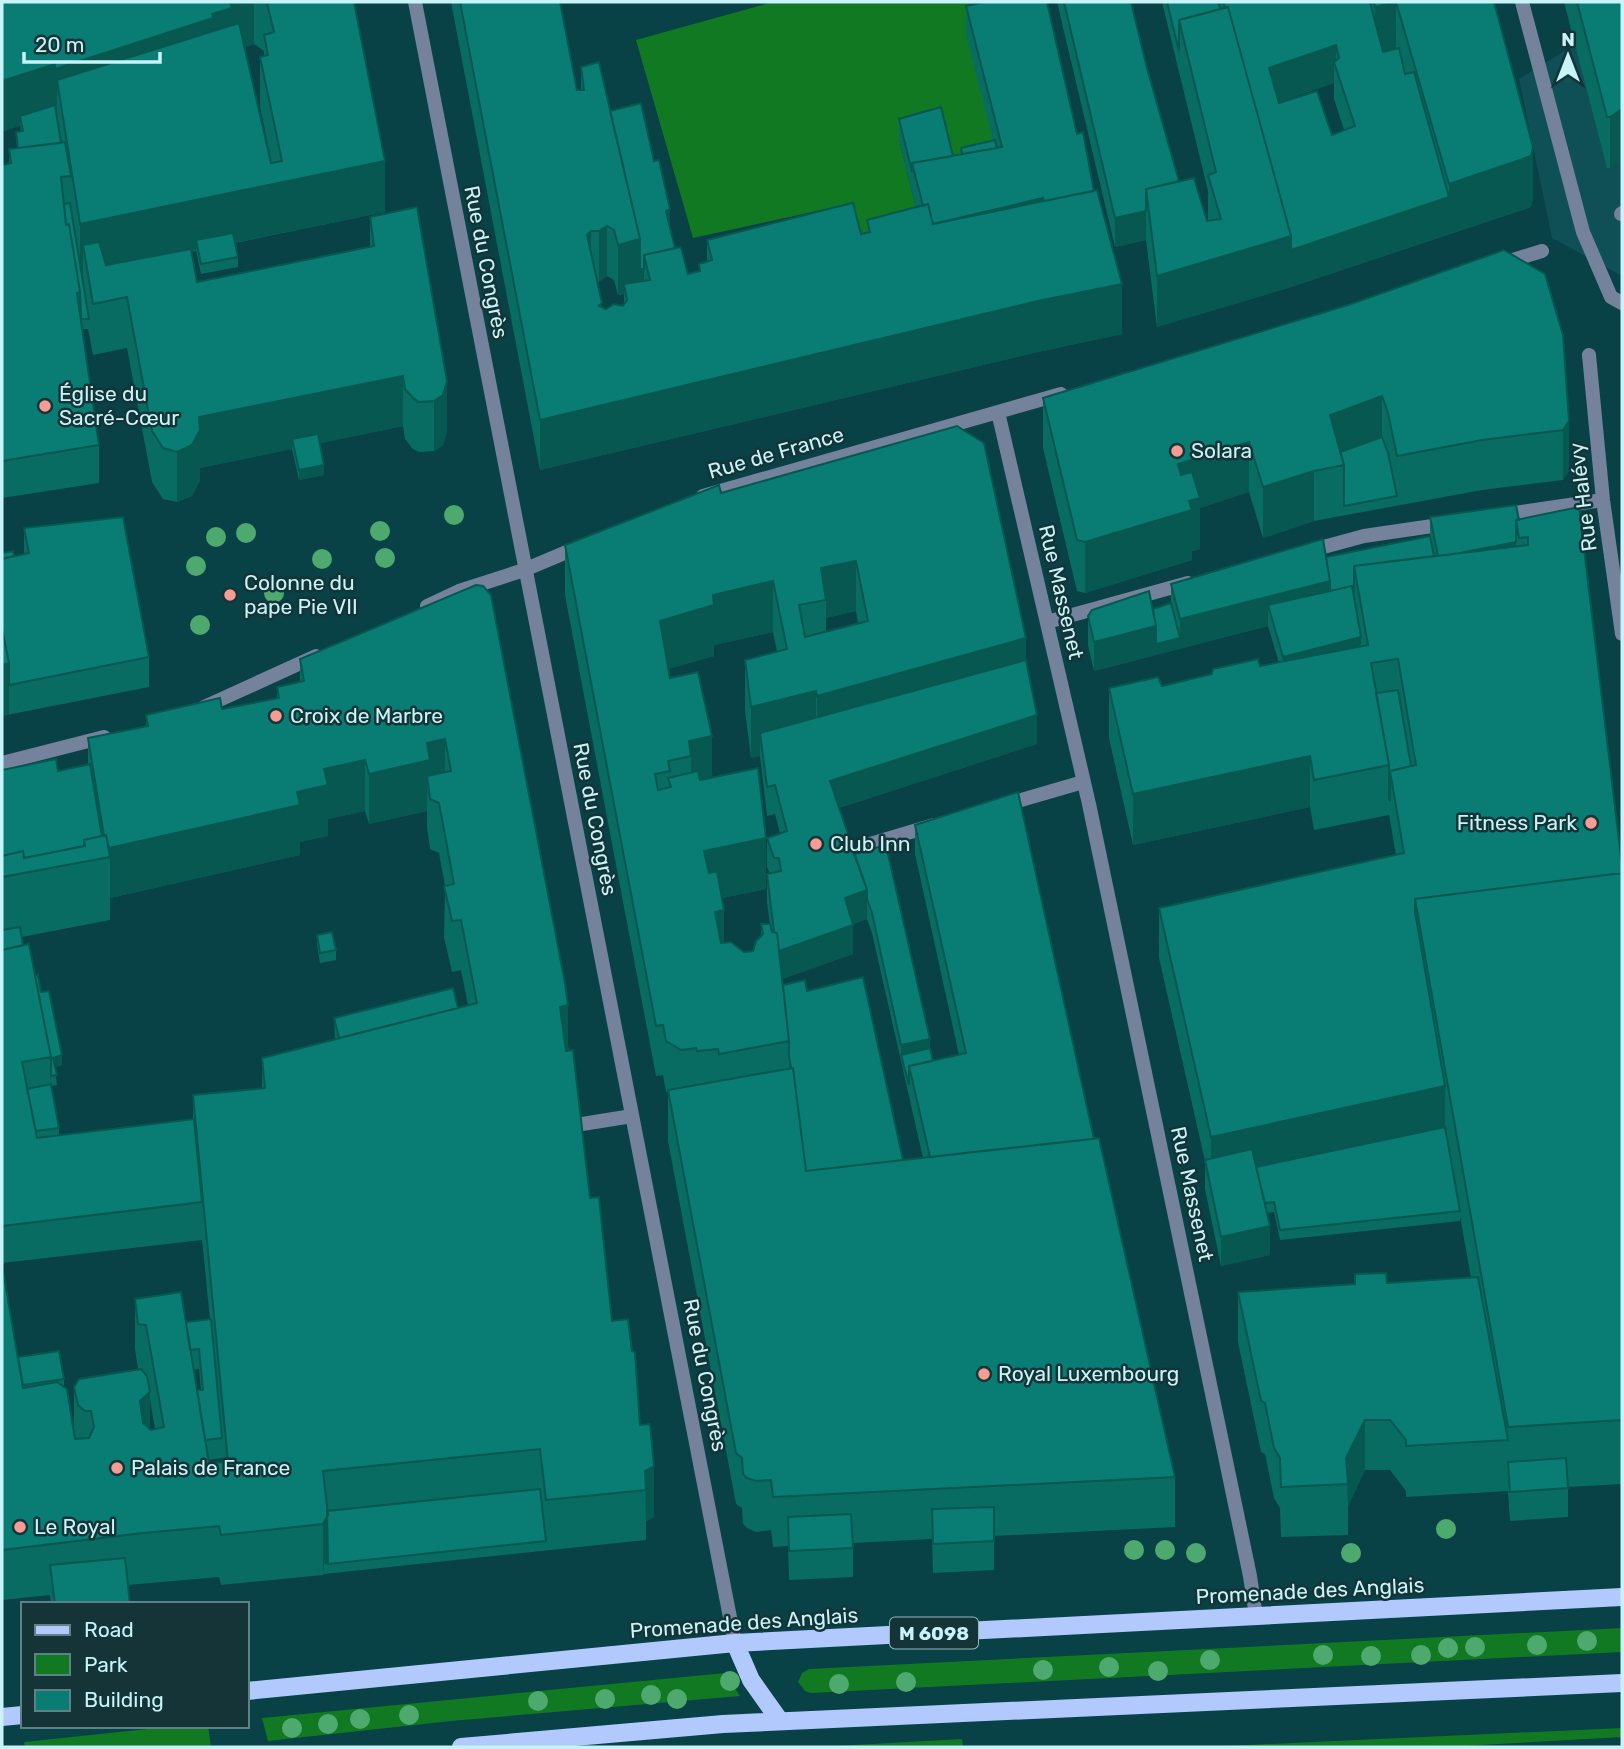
<svg xmlns="http://www.w3.org/2000/svg" width="1624" height="1749" font-family="Rubik,sans-serif">
<style>
.built{fill:#0e5056}
.green{fill:#107922}
.lines{fill:none;stroke-linecap:round;stroke-linejoin:round}
.lane{stroke:#75829b;stroke-width:14}
.street{stroke:#75829b;stroke-width:14}
.primary{stroke:#b1c9fd;stroke-width:18}
.tree{fill:#4da96d}
.wall{fill:#086c63;fill-rule:evenodd}
.shaded-wall{fill:#065850}
.building{fill:#097d73;stroke:#065850;stroke-width:2;fill-rule:evenodd}
.poi-dot{fill:#f59c94;stroke:#153437;stroke-width:2.5}
.labels{text-anchor:middle;stroke-width:5;stroke-linejoin:round;paint-order:stroke}
.shield{fill:#153437;stroke:#92babf;stroke-width:2}
.shield-label{font-size:19px;font-weight:bold;fill:#c8f4f9}
.street-label{font-size:21px;fill:#c8f4f9;stroke:#153437}
.poi-label{font-size:21px;fill:#c8f4f9;stroke:#153437;text-anchor:start}
</style>
<rect width="100%" height="100%" fill="#084146"/>
<path class="built" d="M1622,15V276L1552,238L1519,79Z"/>
<path class="green" d="M773,2H1039L995,150L961,158L899,139L923,236L840,257L826,209L693,238L636,40Z
M1622,1628V1652L811,1693L805,1691L798,1682L802,1673L809,1669Z
M725,1673L740,1696L451,1721L268,1741L262,1718Z
M176,1726H208L211,1747H25L24,1742Z
M1622,1728V1737L1446,1747L1223,1746Z
M962,1739L963,1747H817Z"/>
<g class="lines">
<path class="lane" d="M576,1125L632,1116"/>
<path class="street" d="M415,2L735,1643
M1522,2L1583,232L1611,297L1622,303
M1621,214L1622,213
M1503,263L1542,251
M1589,355L1603,500L1622,634
M998,412L1089,804L1250,1576L1256,1616
M703,496L1061,394
M1501,515L1603,500
M1305,552L1364,536L1446,524
M427,606L459,591L524,570L581,546
M1047,622L1188,583
M204,707L316,656
M2,763L104,737
M1004,805L1083,782
M867,845L934,825"/>
<path class="primary" d="M735,1643L751,1680L780,1721
M247,1691L735,1643L1622,1597
M2,1717L23,1715
M461,1747L723,1724L1622,1683"/>
</g>
<g class="tree">
<circle cx="454" cy="515" r="10"/>
<circle cx="380" cy="531" r="10"/>
<circle cx="246" cy="533" r="10"/>
<circle cx="216" cy="537" r="10"/>
<circle cx="385" cy="558" r="10"/>
<circle cx="322" cy="559" r="10"/>
<circle cx="196" cy="566" r="10"/>
<circle cx="274" cy="593" r="10"/>
<circle cx="200" cy="625" r="10"/>
<circle cx="1446" cy="1529" r="10"/>
<circle cx="1134" cy="1550" r="10"/>
<circle cx="1165" cy="1550" r="10"/>
<circle cx="1196" cy="1553" r="10"/>
<circle cx="1351" cy="1553" r="10"/>
<circle cx="1587" cy="1641" r="10"/>
<circle cx="1537" cy="1645" r="10"/>
<circle cx="1475" cy="1647" r="10"/>
<circle cx="1448" cy="1648" r="10"/>
<circle cx="1323" cy="1655" r="10"/>
<circle cx="1421" cy="1655" r="10"/>
<circle cx="1371" cy="1656" r="10"/>
<circle cx="1210" cy="1660" r="10"/>
<circle cx="1109" cy="1667" r="10"/>
<circle cx="1043" cy="1670" r="10"/>
<circle cx="1158" cy="1671" r="10"/>
<circle cx="730" cy="1681" r="10"/>
<circle cx="906" cy="1682" r="10"/>
<circle cx="839" cy="1684" r="10"/>
<circle cx="651" cy="1695" r="10"/>
<circle cx="605" cy="1699" r="10"/>
<circle cx="677" cy="1699" r="10"/>
<circle cx="538" cy="1701" r="10"/>
<circle cx="409" cy="1715" r="10"/>
<circle cx="360" cy="1719" r="10"/>
<circle cx="328" cy="1724" r="10"/>
<circle cx="292" cy="1728" r="10"/>
</g>
<path class="wall" d="M2,2H354L385,212L235,243L238,257V267L201,274L196,251L191,252L197,282L370,247V217L447,432L443,445L434,451L419,452L413,449L405,439L403,426L320,443L324,475L299,480L292,449L200,468V480L192,496L177,502L163,499L152,482L127,348L93,355L88,329H82L99,445V483L2,498V164L3,165L9,164V149L17,148L16,132L21,131ZM254,44L264,51V56L260,57V107L272,163L245,47Z
M451,2H568L560,3L577,90H581V67L610,111L670,227L675,248L688,274L699,271V264L707,262V240L861,234L867,233V220L916,208L899,139V119L953,156L961,154V148L993,140L966,35V6L1122,334L1038,352L540,470ZM607,276L614,280L618,295L624,294V304L623,306L606,309L602,307L597,282H599Z
M1057,2H1131L1147,68L1179,181L1207,221H1208V191L1162,2H1494L1533,198L1531,207L1291,287L1157,327L1146,240L1115,247ZM1334,83V99L1344,130L1332,135L1279,103V102Z
M1564,2H1622L1610,168H1607Z
M1545,274L1569,471L1563,480L1482,490L1314,521L1263,538L1249,492L1200,508V549L1192,551V560L1085,593L1077,591L1043,448V398Z
M957,426L1026,660L1037,744L839,808L854,854L930,1048L933,1061L959,1055L915,854V825L1094,1139L1175,1477V1527L994,1536V1570L933,1573L932,1539L853,1543V1577L789,1580L788,1546L773,1547L771,1530L756,1532L747,1528L743,1524L742,1508L736,1504L668,1141V1093L666,1092L663,1075L656,1076L565,595V545L721,493ZM856,611L858,623L826,632V618ZM773,632L777,651L745,660V711L751,758L760,756L767,816L775,814L780,833L767,838V867L770,874H767V903L770,924H761V937L753,951L744,952L724,943L722,898L766,889L712,778L670,678L668,669L714,656V645ZM867,919L872,933L923,1158L903,1160L807,991L783,985L782,979L853,954V924Z
M1579,507L1622,865V1484L1568,1487V1517L1510,1521L1508,1491L1406,1497V1491L1390,1470H1365L1348,1506V1535L1281,1537L1280,1508L1274,1498L1265,1454L1261,1452L1238,1342V1292L1471,1278L1460,1216V1221L1280,1240L1274,1212L1267,1213L1270,1255L1221,1266L1205,1189V1161L1159,958V908L1396,855L1389,815L1314,830L1310,807L1133,845L1109,738V688L1162,686L1279,663L1268,626L1094,671L1088,645V616L1153,609L1171,603V584L1326,557L1430,536V517L1519,520Z
M24,528L149,657V687L2,716V553L14,556L24,554Z
M476,585L568,1045L590,1198L612,1321L640,1425L654,1517L646,1521V1540L324,1574V1573L323,1575L221,1585L219,1577L128,1585L130,1604H51L50,1595L2,1600V1276L18,1357L64,1379V1387L74,1435V1387L138,1369L135,1349V1299L186,1322L210,1320L202,1239V1240L2,1263V770L58,771L88,765V738L146,726V715L222,709L277,699V687L300,682V659ZM365,811L369,824L427,811V827L430,849L439,853L445,886L444,937L452,972L461,970L468,1005L458,1008L334,1018L335,1039L262,1058V1088L193,1095V1119L59,1135V1128L51,1086L57,1085L55,1067L62,1065L41,992L23,945L22,937L110,920V898L300,855V842L328,836V819ZM199,1369L201,1390H197L193,1370ZM150,1399L155,1429L151,1430H150ZM222,1454L223,1462L209,1463L208,1460L222,1458Z
M317,935L336,950V960L320,963L317,945Z"/>
<path class="shaded-wall" d="M229,2H254V44L232,51L57,80V119L20,116V126L2,132V81L212,14Z
M1396,2V53L1375,58V7Z
M1336,45V67L1334,62V83L1269,105V68Z
M1622,109V160L1610,168V117Z
M1533,147V198L1531,207L1449,234V184Z
M385,161V212L198,250L196,240V250L87,273L83,245V274L80,275V224Z
M1449,197V234L1291,287L1157,327V276L1291,236Z
M1043,198V227L958,218Z
M670,209V229L666,211Z
M1146,211V240L1115,247V218Z
M607,226V276L599,282V231Z
M591,231V282L587,235Z
M640,239L644,269V288L624,284V294L618,295V245Z
M1122,284V334L1038,352L540,470V420L1038,301Z
M403,376V426L294,449L292,439V449L200,468V480L192,496L177,502V452L199,417Z
M447,381V432L443,445L434,451V401Z
M1382,396V447L1333,465L1330,415Z
M1569,421V471L1563,480V430Z
M1249,442V492L1200,508V549L1192,551V560L1085,593V542L1178,464Z
M324,465V475L299,480V470Z
M1314,471V521L1263,538V487Z
M1516,542V571L1439,558Z
M856,561V611L826,618V600L821,568Z
M773,581V632L714,645V656L660,671V621L713,595Z
M1330,581V600L1268,605V626L1094,671V642L1156,626L1180,638V619Z
M1361,637V657L1283,677V657Z
M1026,638V689L817,747V696Z
M9,663V714L2,716V665Z
M816,691V741L760,733V756L751,758V707Z
M1037,715V744L830,811V781Z
M712,736V786L691,791V756L689,741Z
M445,739V790L427,776V811L369,824V774L427,743Z
M1310,756V807L1133,845V794Z
M365,760V811L328,819V836L300,842V855L110,898V857L106,848L297,792L324,769Z
M766,838V889L704,902V851Z
M867,890V919L845,927V898Z
M724,910V960L715,912Z
M853,925V954L777,981V952Z
M568,1005V1056L561,1057L560,1007Z
M930,1039V1059L901,1055V1045Z
M62,1055V1065L53,1068V1058Z
M1445,1086V1137L1211,1188V1137Z
M1270,1226V1255L1221,1266V1237Z
M150,1392V1442L140,1452V1401Z
M1365,1420V1470L1348,1506L1346,1458Z
M654,1466V1517L646,1521L645,1471Z
M328,1515V1564H324L323,1575V1524Z"/>
<path class="building" d="M2,2H230L232,8L212,14L213,18L55,69V64L2,81Z
M266,2H354L385,161L80,224L57,80L239,23L271,163L282,161L260,57L268,55L264,35L274,32L267,3Z
M460,2H560L577,90H584L581,67L599,62L640,239L618,245L614,230L607,226L599,231H591L587,235L602,303L599,306L606,309L614,304L623,306L627,300L624,284L650,280L644,255L681,247L688,274L700,271L699,264L712,260L707,240L840,206L853,203L861,234L870,232L867,220L928,204L933,224L1097,190L1122,284L1038,301L540,420Z
M984,2H1047L1077,134L1083,132L1094,191L1044,201L1043,198L933,224L928,204L923,206L912,163L1002,147L966,6Z
M1064,2H1131L1147,68L1179,181L1146,189V211L1115,218Z
M1167,2H1218L1221,9L1179,20V51Z
M1223,2H1370L1383,52L1399,48L1405,74L1414,72L1449,197L1291,250V236L1228,7L1225,8ZM1336,45L1339,58L1334,62L1355,126L1332,135L1317,91L1279,103L1269,68Z
M1374,2H1494L1533,147L1531,156L1449,184L1396,2L1375,7Z
M1577,2H1622V109L1610,117H1607Z
M1228,7L1291,236L1157,276L1146,189L1194,178L1207,221L1221,219L1208,175L1216,172L1179,20Z
M641,103L654,161L659,160L670,209L666,211L675,248L644,255V269H640V239L610,111Z
M55,105L61,143L18,148L16,132L23,131L20,116Z
M941,107L953,156L912,163V172L899,119Z
M995,140L997,148L962,154L961,148Z
M65,142L71,176L61,177L66,225L69,224L80,292L77,293L99,445L2,461V164L3,165L11,163L9,149Z
M70,203L89,319H81L80,292L69,224L66,225L64,204Z
M417,207L447,381L443,395L434,401L419,402L413,398L405,389L403,376L199,417L200,430L192,445L177,452L163,448L152,431L127,297L93,304L83,245L99,242L106,265L191,249L197,282L374,246L370,217Z
M233,233L238,257L201,264L196,240Z
M1504,250L1545,274L1563,335L1569,421L1563,430L1482,440L1397,456L1388,413L1382,396L1330,415L1344,465L1314,471L1263,487L1249,442L1178,464L1181,475L1192,472L1200,498L1189,501L1192,510L1085,542L1077,540L1043,398L1348,305Z
M957,426L984,443L1026,638L817,696L816,691L751,707L745,660L787,649L773,581L713,595L714,605L660,621L670,678L698,672L712,736L689,741L691,756L668,761L670,771L655,774L658,790L671,787L668,778L698,771L700,780L758,768L766,838L704,851L709,873L717,871L724,910L715,912L721,943L731,942L744,952L753,951L756,941L763,934L761,924H770L772,932L777,933L789,1041L719,1054L718,1049L697,1051L696,1048L681,1050L666,1041L663,1025L656,1026L565,545L719,485L721,493ZM856,561L868,621L805,637L799,605L826,600L821,568Z
M318,434L324,465L299,470L292,439Z
M1382,437L1388,453L1397,496L1344,506V465L1340,452Z
M1516,505L1519,520H1516V542L1460,553L1438,556L1430,517Z
M1579,507L1622,865V873L1415,899V912L1445,1086L1211,1137L1159,908L1404,853L1390,771L1416,765L1398,659L1371,663L1389,765L1314,780L1310,756L1133,794L1109,688L1158,677L1162,686L1212,674L1213,669L1258,659L1260,666L1368,645L1354,566L1528,545V537L1519,538L1516,520Z
M123,517L149,657L9,685V663L2,628V559L29,553L24,528Z
M1430,536L1434,556L1354,566V595L1352,586L1330,591V581L1326,557Z
M1323,539L1330,581L1180,619L1171,584Z
M13,551L14,556L2,559V553Z
M476,585L483,586L491,595L565,983L568,1005L560,1007L566,1051L573,1050L590,1198L599,1197L612,1321L628,1319L632,1351L635,1352L640,1425L650,1424L654,1466L645,1471L646,1490L546,1500L540,1449L323,1471L328,1515L323,1524L221,1535L219,1526L143,1533L2,1550V1276H4L23,1388L57,1382L67,1389L75,1439L89,1438L94,1427L91,1411H85L78,1405L74,1387L79,1379L141,1369L147,1376L150,1392L140,1401L143,1423L151,1430L164,1427L146,1325L138,1324L135,1299L181,1292L209,1463L228,1462L193,1095L265,1088L262,1058L477,1003L461,920L452,921L444,886L454,884L439,803L430,799L427,776L451,771L445,739L427,743L430,760L369,774L365,760L324,769L328,785L297,792L300,805L109,848L106,835L104,836L88,738L148,726L146,715L220,698L222,709L279,698L277,687L304,681L300,659Z
M1352,586L1361,637L1283,657L1268,605Z
M1149,591L1156,626L1094,642L1088,616L1092,610Z
M1171,603L1180,638L1156,644V626L1153,609Z
M2,628L9,663L2,665Z
M1026,660L1037,715L830,781L867,890L845,898L853,925L779,951L777,933L774,932L767,874L781,871L779,858H774L767,838L787,831L775,785L767,787L760,733Z
M1398,690L1411,766L1390,771V801L1389,795V765L1376,693Z
M56,759L58,771L90,764L102,836L84,840V846L24,858L23,851L2,856V770Z
M1018,792L1094,1139L930,1157L909,1066L966,1053L915,825Z
M106,835L110,857L2,877V856L23,851L24,858L85,846L84,840Z
M886,845L930,1039L901,1045L872,913L867,899V890L854,854Z
M1622,873V1420L1508,1427L1415,899Z
M20,927L23,945L2,950V930Z
M332,932L336,950L320,953L317,935Z
M29,944L51,1057L22,1062L37,1138L194,1119L202,1202L2,1226V950Z
M38,975L41,992L49,991L62,1055L53,1058L57,1075L51,1076V1057L35,976Z
M863,977L903,1160L806,1171L793,1068H791L789,1056V1041L783,985L805,980L807,991Z
M453,988L458,1008L339,1038L334,1018Z
M930,1048L933,1061L909,1066V1085L901,1055Z
M793,1068L806,1171L1099,1138L1175,1477L773,1497L771,1480L756,1481L747,1478L743,1474L742,1458L736,1453L668,1090Z
M51,1084L59,1128L36,1131L27,1089Z
M1445,1127L1460,1211L1280,1230L1274,1202L1265,1203L1256,1167Z
M1252,1149L1270,1226L1221,1237L1205,1160Z
M1386,1273L1387,1283L1478,1277L1508,1440L1406,1446V1440L1390,1420H1365L1346,1458L1348,1484L1281,1487L1280,1458L1274,1448L1265,1403L1261,1401L1238,1292L1355,1284V1274Z
M211,1319L222,1438L205,1440L197,1390H203L199,1349L190,1350L186,1322Z
M59,1351L64,1379L23,1385L18,1357Z
M1566,1458L1568,1488L1510,1492L1508,1462Z
M540,1489L546,1541L328,1564L327,1511Z
M994,1507V1541L933,1544L932,1509Z
M851,1514L853,1548L789,1551L788,1517Z
M125,1558L130,1604H55L50,1565Z"/>
<g class="poi-dot">
<circle cx="45" cy="406" r="7"/>
<circle cx="1177" cy="451" r="7"/>
<circle cx="230" cy="595" r="7"/>
<circle cx="276" cy="716" r="7"/>
<circle cx="1591" cy="823" r="7"/>
<circle cx="816" cy="844" r="7"/>
<circle cx="984" cy="1374" r="7"/>
<circle cx="117" cy="1468" r="7"/>
<circle cx="20" cy="1527" r="7"/>
</g>
<g class="labels">
<rect class="shield" x="890" y="1617.5" width="88" height="31" rx="5"/>
<g class="shield-label">
<text x="934" y="1640">M 6098</text>
</g>
<g class="street-label">
<text transform="translate(486 262) rotate(79)" y="7">Rue du Congrès</text>
<text transform="translate(776 453) rotate(-16)" y="7">Rue de France</text>
<text transform="translate(1583 497) rotate(-97)" y="7">Rue Halévy</text>
<text transform="translate(1061 592) rotate(77)" y="7">Rue Massenet</text>
<text transform="translate(595 819) rotate(79)" y="7">Rue du Congrès</text>
<text transform="translate(1192 1194) rotate(78)" y="7">Rue Massenet</text>
<text transform="translate(705 1375) rotate(79)" y="7">Rue du Congrès</text>
<text transform="translate(1310 1591) rotate(-3)" y="7">Promenade des Anglais</text>
<text transform="translate(744 1623) rotate(-4)" y="7">Promenade des Anglais</text>
</g>
<g class="poi-label">
<text x="59" y="401">Église du<tspan x="59" dy="24">Sacré-Cœur</tspan></text>
<text x="1191" y="458">Solara</text>
<text x="244" y="590">Colonne du<tspan x="244" dy="24">pape Pie VII</tspan></text>
<text x="290" y="723">Croix de Marbre</text>
<text x="1577" y="830" text-anchor="end">Fitness Park</text>
<text x="830" y="851">Club Inn</text>
<text x="998" y="1381">Royal Luxembourg</text>
<text x="131" y="1475">Palais de France</text>
<text x="34" y="1534">Le Royal</text>
</g>
</g>
<rect width="1624" height="1749" fill="none" stroke="#c8f4f9" stroke-width="7"/>
<rect x="21" y="1602" width="228" height="126" fill="#153437" stroke="#5d8185" stroke-width="2"/>
<rect x="35" y="1625" width="35" height="10" fill="#b1c9fd" stroke="#5d8185" stroke-width="2"/>
<text x="84" y="1637" font-size="21" fill="#c8f4f9">Road</text>
<rect x="35" y="1654" width="35" height="21" fill="#107922" stroke="#5d8185" stroke-width="2"/>
<text x="84" y="1672" font-size="21" fill="#c8f4f9">Park</text>
<rect x="35" y="1690" width="35" height="21" fill="#097d73" stroke="#5d8185" stroke-width="2"/>
<text x="84" y="1707" font-size="21" fill="#c8f4f9">Building</text>
<g transform="translate(1568 56)" stroke="#153437" stroke-width="5" paint-order="stroke">
<path d="M0-5L12 26L0 18L-12 26Z" fill="#c8f4f9"/>
<text y="-10" font-size="19" font-weight="bold" text-anchor="middle" fill="#c8f4f9">N</text>
</g>
<path d="M24 52v10h136v-10" fill="none" stroke="#c8f4f9" stroke-width="3.5"/>
<text x="35" y="52" font-size="21" fill="#c8f4f9" stroke="#153437" stroke-width="5" paint-order="stroke">20 m</text>
</svg>
